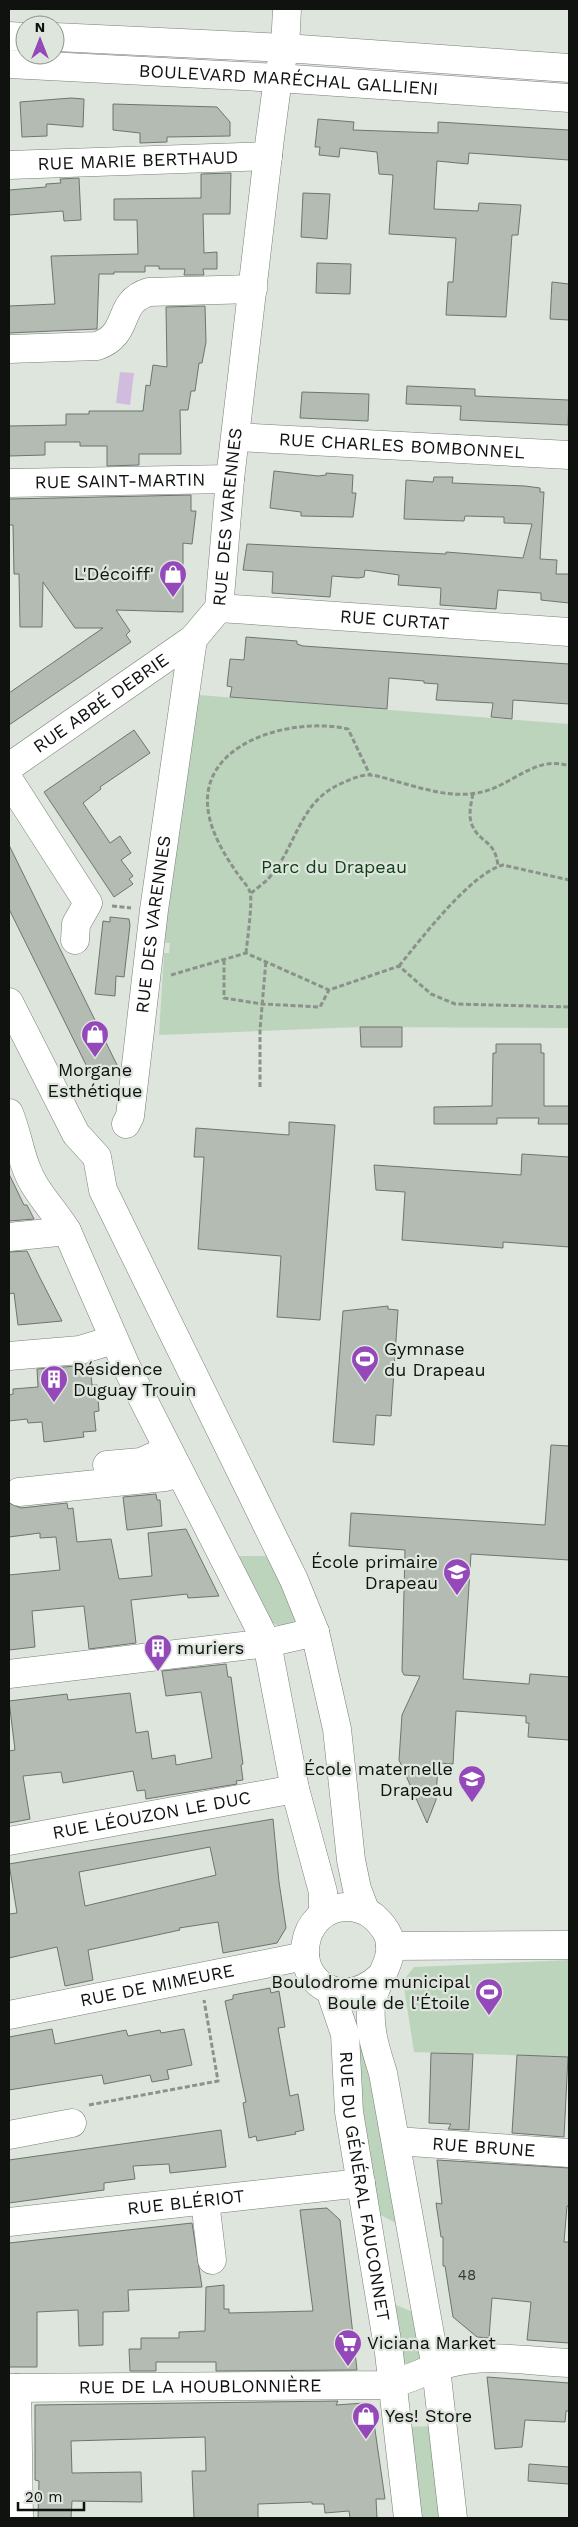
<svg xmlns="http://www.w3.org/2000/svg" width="578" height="2527" font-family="'Work Sans',sans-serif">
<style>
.green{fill:#bcd4bc}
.water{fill:#d1bcde}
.building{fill:#b3bbb3;stroke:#6e756e;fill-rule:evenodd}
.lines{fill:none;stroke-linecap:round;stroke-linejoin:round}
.minor-casing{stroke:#787f78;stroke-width:29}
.major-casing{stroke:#787f78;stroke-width:29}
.path{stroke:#8b918b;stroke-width:3;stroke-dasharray:5 2.5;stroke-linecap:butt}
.minor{stroke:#fff;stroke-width:28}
.major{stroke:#fff;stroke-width:28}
.labels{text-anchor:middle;stroke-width:4.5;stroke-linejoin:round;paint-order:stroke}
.number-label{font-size:15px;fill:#383c38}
.street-label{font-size:18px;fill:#0f120f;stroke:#dde5dd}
.poi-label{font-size:18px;fill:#0f120f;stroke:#dde5dd;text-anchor:start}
.park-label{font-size:18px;fill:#0f3d16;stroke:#dde5dd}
</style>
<rect width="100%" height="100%" fill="#dde5dd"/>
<path class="green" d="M199,695L569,724V1028L360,1027L159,1035L164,953H169L170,943H165L167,899Z
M239,1556H273L297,1613L295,1621C283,1628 276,1627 266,1618Z
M569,1960V2057L414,2052L403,1981L414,1967Z
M359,2020L407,2229L373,2211L355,2111L354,2022Z
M387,2301L420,2315L427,2353L414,2365L398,2361Z
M436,2426L447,2518H414L406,2427Z"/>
<path class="water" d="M120,372L134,373L130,405L116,403Z"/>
<path class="building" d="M71,98L84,99L83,127L47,124V136L22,137L20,102Z
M113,104L217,107L230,122V136L167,137V142L140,143V133L113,130Z
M318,119L354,122L353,130L438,133V122L569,130V160L469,153L468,164L437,161L434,209L478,211L479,203L521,205L518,235H512L506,317L446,315L448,282H453L456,238L389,234L393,175L379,174L377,152L340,148L339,157L319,155L320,147H315Z
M231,173L230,214H203L204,253L217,252V269H203L204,275H184L185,269H159V266H145V272H114V274H99L97,329L9,333V306L55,304L51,256L138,254L137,220H114V199L201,198V174Z
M79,178L81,220L64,221L63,211L9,215V190L46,187V184L61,183L60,179Z
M303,193L330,194L327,239L301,237Z
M317,263L351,264L350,294L316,293Z
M552,282L569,284V320L550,319Z
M205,306L206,342L202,363H199L195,391H191L188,410H180L181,454H139V465L107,466V446H80V442H45V455L9,456V426L66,425V414H89V411H143L146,385L150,386L153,365L167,367L166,307Z
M407,386L475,389V396L569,400L568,425L460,420L461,406L406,404Z
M302,392L369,394L368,421L300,418Z
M274,471L318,476L326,475V473L353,475L352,493H356L353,517L301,516V512L270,508Z
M434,477H453L452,483L525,486L540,488V492H544L540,559L557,560L556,574H569V603L541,600V593L498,590L496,609L440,605L441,588L398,585L399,575L365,570L364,577L358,578L332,576L330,597L272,593L273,572L243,570L247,544L446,554V552L523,558L532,524L504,523V517L465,516L464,521L404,519L406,480L433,482Z
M191,495V511H196L192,544L183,543V612L116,610L130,631L126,635L131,642L9,725V693L103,628H75L43,582L42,627H20L19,574H14L13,525H9V499Z
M246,637L297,641V644L303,646L569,664V704L513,700L512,719L491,717L493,703L436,700L438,684L424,683V681L389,678L387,709L230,697L232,687L227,686L230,659L244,660Z
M134,730L150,753L100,787L101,789L83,803L110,843L120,836L131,853L121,860L133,876L129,879L133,884L114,897L44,792Z
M9,845L118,1067L93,1079L9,909Z
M110,917L129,919L130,925L124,977L116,976L115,996L95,994L103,921L110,922Z
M360,1027H402V1047H361Z
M496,1044H541V1053H544V1106H569V1124H538L539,1118H497V1124H434V1107L492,1106L493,1053H496Z
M289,1122L335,1125L320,1320L277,1317L281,1256L198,1249L204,1157H194L196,1128L289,1135Z
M522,1154L569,1157V1247L503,1242V1248L402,1240L405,1192L376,1190L374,1165L521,1175Z
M9,1174L24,1205H27L34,1219L9,1221Z
M27,1251L39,1276L62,1321L18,1325L14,1293L9,1294V1252Z
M388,1306V1309L398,1310L391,1416L376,1415L374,1445L333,1442L343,1311Z
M90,1365L92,1385H97L99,1411L94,1412L96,1431L83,1432L84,1437L44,1442L42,1422L28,1423L27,1419L9,1421V1395L13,1394V1389L38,1387L37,1369Z
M551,1445L569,1446V1560L471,1554L463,1679L529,1684L530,1674L569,1677V1740L528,1737L529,1723H526V1716L456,1711L453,1764L438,1763L436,1800L427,1823L399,1760L402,1715L420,1676L404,1675L402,1671L405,1550L349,1546L351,1513L545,1525Z
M156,1494L157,1500H160L162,1526L127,1530L123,1497Z
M9,1503L21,1508L67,1503L68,1509L73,1508L77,1542L111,1539L119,1579L152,1576L148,1533L186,1529L219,1596L188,1598L187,1594L131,1600L136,1643L89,1649L84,1606L32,1611L35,1647L9,1650V1575L60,1570L56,1537L40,1538V1533L9,1537Z
M226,1664L228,1677H231L243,1764L241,1765L243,1780L236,1781L237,1784L146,1799L145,1790L137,1791L133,1771L63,1783L61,1772L23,1776L30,1819L9,1823V1751L15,1750L9,1701L67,1694L68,1700L130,1693L136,1733L148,1731L152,1759L175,1755L176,1765L212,1758L201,1692L166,1696L162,1671Z
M273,1819L279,1882L286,1928L277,1943L223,1953L218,1922L179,1928L180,1930L88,1950L93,1980L65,1986L57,1947L9,1958V1914L17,1913L9,1864ZM210,1847L216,1875L85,1906L79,1872Z
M270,1988L271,1993L279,1991L285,2027L278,2028L290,2096L298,2094L304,2130L295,2132L296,2134L257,2141L256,2136L249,2138L243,2103L246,2102L225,2001L233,1999V1995Z
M52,2029L55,2044L126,2030L128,2036L160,2030L161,2033L184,2029L192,2065L167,2070L169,2079L152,2082L150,2075L104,2084L102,2075L9,2090V2037Z
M431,2053L473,2054L469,2130L448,2129L451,2124L429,2123Z
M517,2055L568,2057L564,2137L512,2133Z
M221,2130L226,2167L170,2173L169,2164L133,2166L135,2179L104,2183V2190L9,2203V2160Z
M437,2160L569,2168V2206H567L564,2242H569V2343L527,2340L531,2302L492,2298L489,2338L477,2337L453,2317L445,2266H443V2237H441L436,2203L442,2204Z
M327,2208L340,2220L357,2370L216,2371V2362H156V2371H130L129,2349H141V2338H179V2332L205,2331L206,2287L224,2285V2309H229V2313L313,2311L300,2210Z
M192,2223L202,2287L128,2290L129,2311L103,2312V2345L79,2346L78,2310L37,2312V2367H9V2243Z
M487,2377L569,2383V2411H566L565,2422L525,2420L522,2447L495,2449Z
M338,2401L336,2405L364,2403L372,2409L385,2499H376L377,2518H350L349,2511L325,2513L324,2504H312V2502L258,2504V2518H194L192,2471H206L205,2437L71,2441L72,2473L141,2472L142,2502L72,2501L71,2518H38L39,2481L35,2480V2405Z
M529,2464L569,2467V2484L528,2481Z"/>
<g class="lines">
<g class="minor-casing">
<g id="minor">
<path id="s1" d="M9,165L268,156"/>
<path d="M9,349L97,346C132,334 115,302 149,292L253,289"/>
<path id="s2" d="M236,437L569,455"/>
<path id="s3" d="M9,483L230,479"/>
<path id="s4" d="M219,608L569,632"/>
<path id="s5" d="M9,767L193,639"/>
<path d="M9,780L88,903L76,924L75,940"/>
<path id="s6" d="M126,1124L130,1116L154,910L193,639L219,608L230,479L270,138L278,78L285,48L287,9"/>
<path d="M9,1237L67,1231"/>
<path d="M9,1356L80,1350L113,1340"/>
<path d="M107,1465L141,1462L168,1450"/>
<path d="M19,1492L165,1477L179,1473"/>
<path d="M9,1674L267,1643L315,1632"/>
<path id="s7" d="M9,1841L295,1789"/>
<path d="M390,1946L569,1945"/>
<path id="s8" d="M9,2015L305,1956"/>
<path d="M9,2135L72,2123"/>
<path id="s9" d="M396,2141L569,2153"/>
<path d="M205,2201L212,2260"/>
<path id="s10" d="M9,2222L361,2183"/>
<path id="s11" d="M9,2388L384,2385C407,2382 425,2370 446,2364C485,2353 529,2361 569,2363"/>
<path d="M17,2388L19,2518"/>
</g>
</g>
<g class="major-casing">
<g id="major">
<path d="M9,36L25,37"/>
<path d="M55,37L285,48L569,68"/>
<path id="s12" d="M9,64L278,78L569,98"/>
<path d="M9,1002L76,1134L97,1157L103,1190L294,1580L315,1632L337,1729L351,1860L357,1889L365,1910"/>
<path d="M9,1113C19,1137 21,1164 35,1186C45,1202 57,1215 67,1231L126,1366L267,1643L295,1789L323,1892V1913"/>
<path d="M380,1977C369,1987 356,1994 339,1992C287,1983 298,1905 349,1907C366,1908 377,1917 386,1931C401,1957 373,1981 371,2006C369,2030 376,2051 383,2073L436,2368L453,2518"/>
<path id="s13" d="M330,1990L345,2034L349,2112L389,2353L408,2518"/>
</g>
</g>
<path class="path" d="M473,794C471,803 468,816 472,825C480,844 495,839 498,866
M251,893C256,889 263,884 268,879C297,847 298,803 340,784C349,780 359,775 369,775C377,775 387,779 395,781C421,788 450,798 477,793C510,788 535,754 569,766
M112,906L131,908
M246,953C247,942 253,901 250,892C248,886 241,879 237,873C226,857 215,839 210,820C190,743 292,716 348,729L370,775
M224,960V998L262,1004L320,1007L329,990
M399,966C421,939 471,873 503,865L569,880
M171,975L246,953L329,990L399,966L431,994L455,1004L569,1007
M260,1087V1030L266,960
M89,2105L218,2081L204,2000"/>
<use href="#minor" class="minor"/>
<use href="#major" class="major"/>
</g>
<defs>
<g id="shop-pin" transform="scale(1.4375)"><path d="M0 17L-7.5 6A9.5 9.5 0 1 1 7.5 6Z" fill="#9448b9" stroke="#dde5dd"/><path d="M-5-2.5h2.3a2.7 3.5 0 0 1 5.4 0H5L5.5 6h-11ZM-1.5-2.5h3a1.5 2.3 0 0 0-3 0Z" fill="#fff"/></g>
<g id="stadium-pin" transform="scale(1.4375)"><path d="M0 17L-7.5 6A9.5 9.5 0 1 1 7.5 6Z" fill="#9448b9" stroke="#dde5dd"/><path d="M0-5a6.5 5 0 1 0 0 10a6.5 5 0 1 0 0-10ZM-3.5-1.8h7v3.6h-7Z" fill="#fff"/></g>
<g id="building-pin" transform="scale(1.4375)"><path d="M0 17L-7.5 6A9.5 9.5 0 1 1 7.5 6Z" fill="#9448b9" stroke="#dde5dd"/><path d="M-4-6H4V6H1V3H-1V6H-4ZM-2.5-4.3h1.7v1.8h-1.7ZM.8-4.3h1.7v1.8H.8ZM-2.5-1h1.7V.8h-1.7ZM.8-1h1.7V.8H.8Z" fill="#fff"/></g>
<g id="school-pin" transform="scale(1.4375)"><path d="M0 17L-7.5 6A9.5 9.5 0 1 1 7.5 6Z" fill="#9448b9" stroke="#dde5dd"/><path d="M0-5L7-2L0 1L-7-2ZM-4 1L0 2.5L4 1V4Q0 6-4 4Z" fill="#fff"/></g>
<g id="supermarket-pin" transform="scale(1.4375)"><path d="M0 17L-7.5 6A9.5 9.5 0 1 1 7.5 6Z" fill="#9448b9" stroke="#dde5dd"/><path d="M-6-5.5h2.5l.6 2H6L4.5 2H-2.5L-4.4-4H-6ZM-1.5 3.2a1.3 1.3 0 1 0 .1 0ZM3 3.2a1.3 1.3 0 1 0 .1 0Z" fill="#fff"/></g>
</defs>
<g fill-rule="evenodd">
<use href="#shop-pin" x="173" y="574"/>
<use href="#shop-pin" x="95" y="1034"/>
<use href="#stadium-pin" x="365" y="1359"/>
<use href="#building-pin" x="54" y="1379"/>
<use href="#school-pin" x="457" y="1572"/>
<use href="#building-pin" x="158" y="1648"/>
<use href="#school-pin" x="472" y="1779"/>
<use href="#stadium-pin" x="489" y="1992"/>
<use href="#supermarket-pin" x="348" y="2343"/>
<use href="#shop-pin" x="366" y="2416"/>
</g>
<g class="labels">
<g class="number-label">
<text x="467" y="2280">48</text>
</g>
<g class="street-label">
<text dy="6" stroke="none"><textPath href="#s12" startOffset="280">BOULEVARD MARÉCHAL GALLIENI</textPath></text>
<text dy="6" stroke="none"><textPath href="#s1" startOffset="129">RUE MARIE BERTHAUD</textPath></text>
<text dy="6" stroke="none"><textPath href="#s2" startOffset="166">RUE CHARLES BOMBONNEL</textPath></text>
<text dy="6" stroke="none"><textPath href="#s3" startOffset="111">RUE SAINT-MARTIN</textPath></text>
<text dy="6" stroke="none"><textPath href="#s6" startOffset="622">RUE DES VARENNES</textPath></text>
<text dy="6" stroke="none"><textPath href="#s4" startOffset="176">RUE CURTAT</textPath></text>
<text dy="6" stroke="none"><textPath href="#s5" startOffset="112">RUE ABBÉ DEBRIE</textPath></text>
<text dy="6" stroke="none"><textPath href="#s6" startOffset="202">RUE DES VARENNES</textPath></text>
<text dy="6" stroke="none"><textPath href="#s7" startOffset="145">RUE LÉOUZON LE DUC</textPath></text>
<text dy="6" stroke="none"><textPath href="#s8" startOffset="151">RUE DE MIMEURE</textPath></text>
<text dy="6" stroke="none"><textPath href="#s9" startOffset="88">RUE BRUNE</textPath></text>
<text dy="6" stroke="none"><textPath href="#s13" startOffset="200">RUE DU GÉNÉRAL FAUCONNET</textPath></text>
<text dy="6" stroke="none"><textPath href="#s10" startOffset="178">RUE BLÉRIOT</textPath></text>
<text dy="6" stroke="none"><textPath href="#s11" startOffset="191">RUE DE LA HOUBLONNIÈRE</textPath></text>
</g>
<g class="poi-label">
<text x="154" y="580" text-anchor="end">L'Décoiff'</text>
<text x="95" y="1076" text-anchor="middle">Morgane<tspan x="95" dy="21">Esthétique</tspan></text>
<text x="384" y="1355">Gymnase<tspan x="384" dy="21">du Drapeau</tspan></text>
<text x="73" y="1375">Résidence<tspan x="73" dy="21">Duguay Trouin</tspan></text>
<text x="438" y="1568" text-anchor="end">École primaire<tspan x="438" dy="21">Drapeau</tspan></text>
<text x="177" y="1654">muriers</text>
<text x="453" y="1775" text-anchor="end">École maternelle<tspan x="453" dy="21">Drapeau</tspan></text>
<text x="470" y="1988" text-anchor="end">Boulodrome municipal<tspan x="470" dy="21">Boule de l'Étoile</tspan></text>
<text x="367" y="2349">Viciana Market</text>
<text x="385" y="2422">Yes! Store</text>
</g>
<g class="park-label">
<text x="334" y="873">Parc du Drapeau</text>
</g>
</g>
<rect width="578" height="2527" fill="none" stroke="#0f120f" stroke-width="20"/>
<g transform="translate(40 40)"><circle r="24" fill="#dde5dd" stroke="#8b918b"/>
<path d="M0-4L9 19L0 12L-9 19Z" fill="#9448b9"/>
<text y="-8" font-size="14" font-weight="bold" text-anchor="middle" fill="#0f120f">N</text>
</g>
<path d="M18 2502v8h66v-8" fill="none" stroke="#0f120f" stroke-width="2.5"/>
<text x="25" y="2502" font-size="15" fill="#0f120f" stroke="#dde5dd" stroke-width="4" paint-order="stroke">20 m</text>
</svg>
